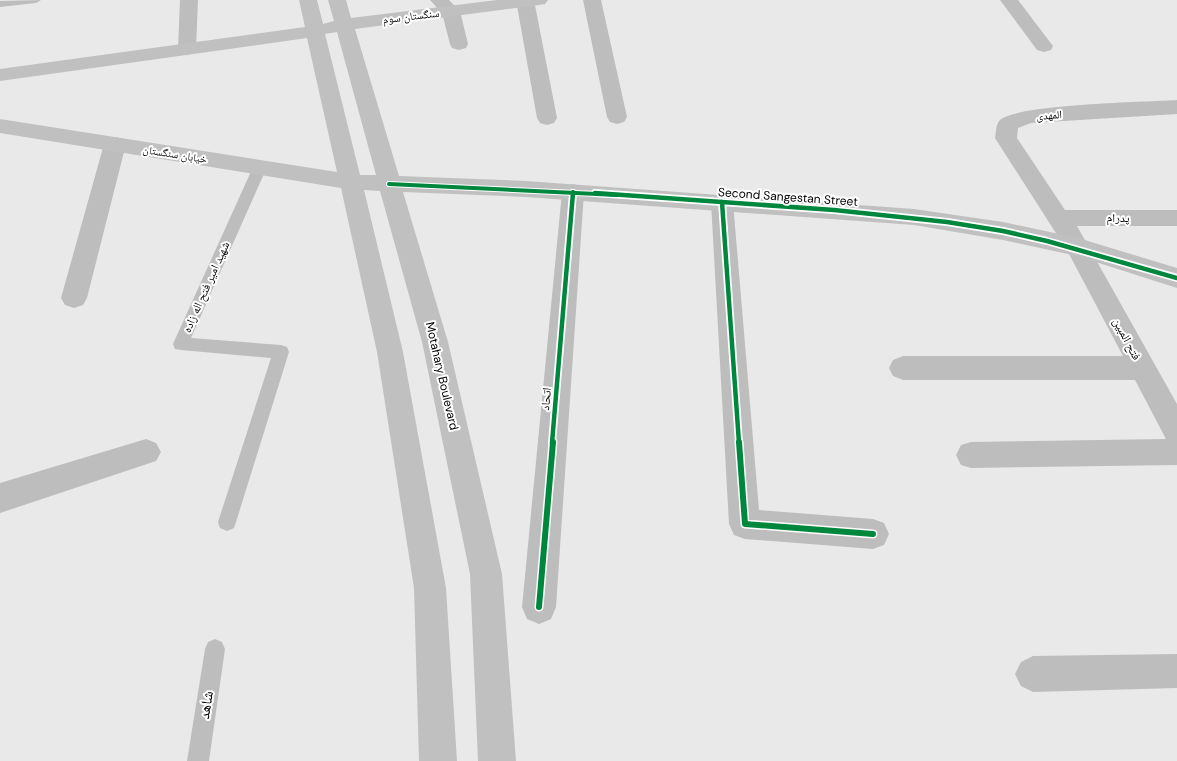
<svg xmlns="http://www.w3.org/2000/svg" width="1177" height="761" font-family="'DM Sans','Noto Naskh Arabic',sans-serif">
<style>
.green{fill:#e9e9e9}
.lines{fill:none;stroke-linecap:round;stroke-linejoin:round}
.lane{fill:#bdbdbd;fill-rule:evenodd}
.street{fill:#bdbdbd;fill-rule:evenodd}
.secondary{fill:#c0c0c0;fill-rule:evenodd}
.cycleway-far2-casing{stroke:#fff;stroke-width:6}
.cycleway-far1-casing{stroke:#fff;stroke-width:8}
.cycleway-casing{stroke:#fff;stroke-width:9}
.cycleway-far2{stroke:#00873e;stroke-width:4}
.cycleway-far1{stroke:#00873e;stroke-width:4.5}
.cycleway{stroke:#00873e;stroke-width:6}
.labels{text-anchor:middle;stroke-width:4;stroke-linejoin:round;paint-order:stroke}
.far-street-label{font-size:11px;fill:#000;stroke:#fff}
.street-label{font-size:12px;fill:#000;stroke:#fff}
.near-street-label{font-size:15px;fill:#000;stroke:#fff}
</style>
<rect width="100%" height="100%" fill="#fff"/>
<path class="green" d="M0,0H1177V761H0Z"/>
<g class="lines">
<path class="lane" d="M41,0L36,3L0,7V1Z
M260,163L265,164L267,167L191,338L281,345L287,347L289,352L236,522L234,528L227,531L220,528L218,522L271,358L181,350L175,349L173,344L253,167L255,164Z
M215,639L222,642L225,649L209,761H187L205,649L208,642Z"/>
<path class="street" d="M180,0H198L196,49L194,53L187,55L180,53L178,49Z
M430,0H449L460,11L468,44L466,48L459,50L452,48L450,44L442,13Z
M516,0H534L557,118L554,123L547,125L540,123L537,118Z
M583,0H601L627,117L624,122L617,124L610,122L607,117Z
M1000,0H1018L1053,46L1051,50L1044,52L1037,50Z
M1177,100V114L1031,123L1018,128L1017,138L1065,210H1177V226H1077L1177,404V465L971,468L961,465L956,455L961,445L971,442L1166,439L1135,380H903L893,376L889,368L893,360L903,356H1123L1068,252L995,138C996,133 996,123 1000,120C1018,104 1147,102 1177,100Z
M115,137L123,139L126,144L87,298L83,305L74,308L65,305L61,298L104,144L107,139Z
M573,184L581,186L584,192L556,607L551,619L539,624L527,619L522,607L562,192L565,186Z
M722,194L730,196L733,202L759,510L873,519L884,523L889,534L884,545L873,549L745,539L734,535L729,524L711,202L714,196Z
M146,439L156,443L161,452L156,461L0,513V483Z
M1177,654V688L1033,692L1021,686L1015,674L1021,662L1033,656Z"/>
<path class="secondary" d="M299,0H317L323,24L334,21L328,0H346L351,18L497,0H548L545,4L539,5L355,29L399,176L526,181L914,209L1003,222L1078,238L1177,268V288L1077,256L1003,240L914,225L526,197L403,192L448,342L502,574L516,761H478L470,574L422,342L380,191L364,190L403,352L446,588L457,761H419L414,588L377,352L341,188L0,133V119L337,172L307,38L0,81V69L305,27ZM337,32L376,175H360L325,34Z"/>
<g class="cycleway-far2-casing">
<path id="cycleway-far2" d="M389,184L617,195
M573,195V192"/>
</g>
<g class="cycleway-far1-casing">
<path id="cycleway-far1" d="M595,193L834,210L947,222L1003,231L1047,241L1177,278
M722,202L739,443
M552,443L573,193"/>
</g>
<g class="cycleway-casing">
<path id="cycleway" d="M739,442L745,524L873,534
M539,607L553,442"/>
</g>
<use href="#cycleway-far2" class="cycleway-far2"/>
<use href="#cycleway-far1" class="cycleway-far1"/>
<use href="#cycleway" class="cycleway"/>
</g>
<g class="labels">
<g class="far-street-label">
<text transform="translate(411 16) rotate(-7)" y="4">سنگستان سوم</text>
<text transform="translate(1049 115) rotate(-4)" y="4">المهدی</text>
<text transform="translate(175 154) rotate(9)" y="4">خیابان سنگستان</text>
</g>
<g class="street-label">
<text transform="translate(788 197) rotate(4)" y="4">Second Sangestan Street</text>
<text x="1118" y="222">پدرام</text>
<text transform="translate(206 287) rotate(-66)" y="4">شهید امیر فتح اله زاده</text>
<text transform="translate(1127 339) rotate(62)" y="4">فتح المبین</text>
<text transform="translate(442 376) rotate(77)" y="4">Motahary Boulevard</text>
<text transform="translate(546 399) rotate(-85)" y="4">اتحاد</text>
</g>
<g class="near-street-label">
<text transform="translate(206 705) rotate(-81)" y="5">شاهد</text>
</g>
</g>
</svg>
